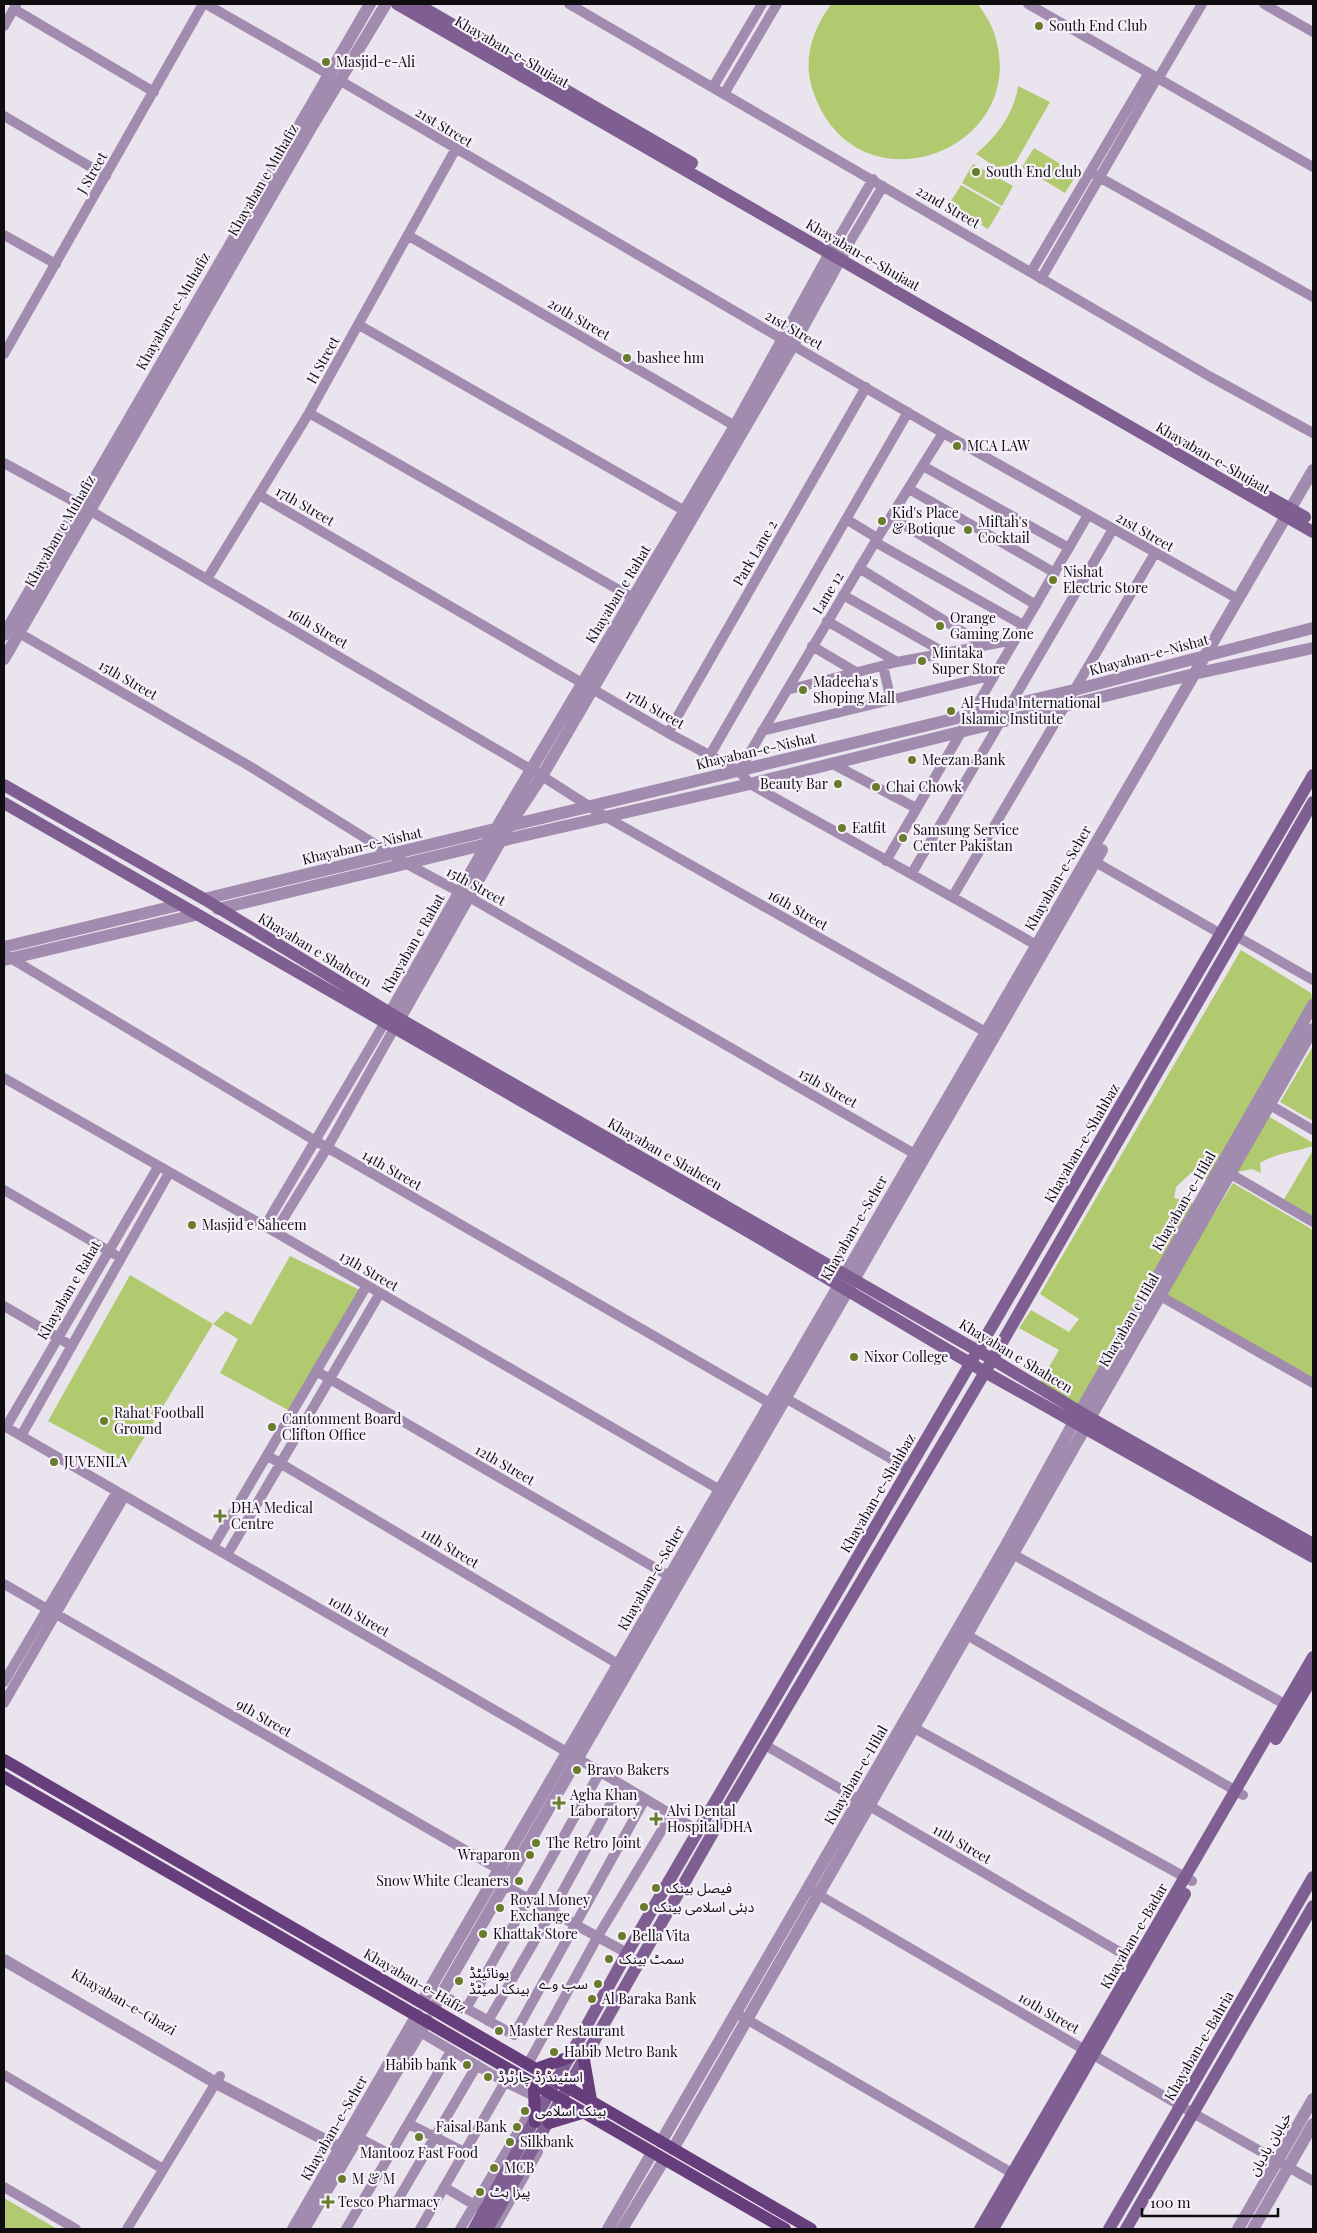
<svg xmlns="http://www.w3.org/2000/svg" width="1317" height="2233" font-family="'Playfair Display','Noto Sans Arabic',serif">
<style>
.green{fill:#b1ca6f}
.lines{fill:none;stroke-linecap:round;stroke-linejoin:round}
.minor{stroke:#a18bae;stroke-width:10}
.tertiary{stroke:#a18bae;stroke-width:12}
.secondary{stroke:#7f5e92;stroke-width:12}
.primary{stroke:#673e7c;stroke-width:12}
.poi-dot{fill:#687c2c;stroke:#f7f1fb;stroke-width:2}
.labels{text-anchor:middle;stroke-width:4.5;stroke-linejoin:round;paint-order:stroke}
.poi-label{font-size:14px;fill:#0f0d10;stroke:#f7f1fb;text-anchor:start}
.street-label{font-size:14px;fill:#0f0d10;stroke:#f7f1fb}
</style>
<rect width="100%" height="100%" fill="#eae4ee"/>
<path class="green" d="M831,4H978C983,12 990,21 993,30C1036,148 863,215 816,99C801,64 810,34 831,4Z
M1018,86L1050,102L1014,165L996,167L976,154C997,136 1014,114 1018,86Z
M1034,148L1077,174L1065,193L1022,167Z
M973,164L1013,186L1002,206L962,183Z
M961,185L1001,208L988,229L948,206Z
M1241,950L1311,993L1312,999L1208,1181L1192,1172L1176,1187L1174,1198L1192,1202L1194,1211L1078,1408L1039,1384L1059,1350L1019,1328L1031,1310L1069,1332L1079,1319L1040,1294Z
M1313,1046V1121L1280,1102Z
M1268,1116L1313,1143V1146C1294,1152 1277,1153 1260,1163L1261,1173L1252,1169L1233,1173Z
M1313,1150V1218L1283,1201Z
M1233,1183L1313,1230V1380L1164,1295Z
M290,1256L360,1290L288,1410L220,1373L238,1339L213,1324L128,1464L48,1421L130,1275L213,1324L226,1311L251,1325Z
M4,2198L57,2229H4Z"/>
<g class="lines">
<path class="minor" d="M206,4L328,74
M569,4L1209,376L1313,433
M1028,4L1313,167
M1264,4L1313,32
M14,9L154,92
M4,26L16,5
M1158,79L1202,4
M339,80L943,433L1238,599
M713,87L762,4
M724,94L777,4
M4,116L106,176
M1090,172L1313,297
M4,235L56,264
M409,236L735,426
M834,246L873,179
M844,252L883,186
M1031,272L1148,74
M1041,279L1157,78
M359,325L685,511
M4,354L203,4
M309,413L633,598
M4,463L79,504
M923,466L1069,548
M909,489L1055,573
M259,495L668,733L739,771L750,784C846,838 942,890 1036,945
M89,510L542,776L606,817L991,1035
M891,517L1036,605
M846,519L877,538
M875,542L1023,625
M859,568L984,645
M207,579L309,413L455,150
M843,595L945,653
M827,621L897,662
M19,633L246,764L407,864L469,897L920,1157
M812,646L856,672
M883,666L891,700
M787,690L897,662L1014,640
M762,731L994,675
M668,733L866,387
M710,755L908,412
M831,763L916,808
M739,771L875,542L943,433
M1090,859L1221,934
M886,861L1088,515
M912,873L1113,529
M953,896L1155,553
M1236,936L1313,980
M7,956L314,1140L770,1403
M4,1078L275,1232L720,1490
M1263,1101L1313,1130
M1224,1170L1313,1222
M4,1190L114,1254
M265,1226L385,1022
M275,1232L327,1148L395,1027
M1155,1293L1313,1383
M4,1306L72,1346
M316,1371L676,1580
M780,1395L909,1469
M4,1426L567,1752L699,1831
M6,1427L158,1167
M21,1436L169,1173
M268,1456L618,1664
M213,1547L367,1285
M1007,1551L1290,1707
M227,1555L380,1293
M4,1584L505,1873
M960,1631L1243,1795
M4,1682L116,1493
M4,1703L124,1497
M907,1724L1192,1881
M765,1745L1142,1965
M498,1882L627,1953
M812,1891L1193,2113L1313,2181
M435,1991L514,2035L645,1799
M466,2009L600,1772
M741,2016L1012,2173
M488,2021L552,1911L621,1785
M415,2029L505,2082L534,2096
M528,2064L598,1936L671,1815
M4,2075L163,2169
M409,2124L464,2152
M357,2137L391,2155
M4,2187L76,2229
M444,2187L478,2207
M396,2203L477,2065
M127,2229L220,2076
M346,2229L451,2051
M420,2229L505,2082
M460,2229L534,2105
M494,2229L538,2152"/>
<path class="tertiary" d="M4,635L370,4
M4,659L312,126L386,4
M204,899L1074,690L1313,628
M218,909L487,844L750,784L1194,674L1313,648
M4,947L179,905
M4,960L195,915
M385,1022L487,844L735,426L834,246
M395,1027L509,826L542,776L793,345L844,252
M1080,1412L1313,1005
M1090,1418L1313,1029
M4,1960L216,2083L348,2152
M422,2002L1313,470
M433,2009L1102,850
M661,2142L1004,1549L1074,1422
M673,2149L1085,1428
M293,2229L417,2015
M304,2229L427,2020
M608,2229L652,2153
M622,2229L664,2160
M1238,2229L1313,2099
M1253,2229L1313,2124"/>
<path class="secondary" d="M397,4L1313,532
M417,4L692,163
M1248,485L1305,517
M4,785L204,899L400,1019L992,1359L1080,1412L1313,1544
M4,803L749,1232L985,1372L1313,1557
M1276,1739L1313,1677
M474,2229L627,1953L1313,775
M487,2229L715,1829L985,1372L1313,802
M980,2229L1313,1657
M993,2229L1185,1894
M1109,2229L1313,1877
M1126,2229L1313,1906"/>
<path class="primary" d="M4,1760L811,2229
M4,1777L785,2229
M584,2060L591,2100
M536,2069L570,2057
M534,2085L535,2122
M549,2123L582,2113"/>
</g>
<g class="poi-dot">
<circle cx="1039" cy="26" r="5"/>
<circle cx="326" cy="62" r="5"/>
<circle cx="976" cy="172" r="5"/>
<circle cx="627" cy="358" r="5"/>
<circle cx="957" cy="446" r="5"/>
<circle cx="882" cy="521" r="5"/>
<circle cx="968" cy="530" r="5"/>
<circle cx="1053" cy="580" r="5"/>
<circle cx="940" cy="626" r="5"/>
<circle cx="922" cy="661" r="5"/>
<circle cx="803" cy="690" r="5"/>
<circle cx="951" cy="711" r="5"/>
<circle cx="912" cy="760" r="5"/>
<circle cx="838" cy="784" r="5"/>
<circle cx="876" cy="787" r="5"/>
<circle cx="842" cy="828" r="5"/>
<circle cx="903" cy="838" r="5"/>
<circle cx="192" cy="1225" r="5"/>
<circle cx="854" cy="1357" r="5"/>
<circle cx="104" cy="1421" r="5"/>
<circle cx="272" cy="1427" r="5"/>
<circle cx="54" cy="1462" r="5"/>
<path d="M217.5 1508.5h5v5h5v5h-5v5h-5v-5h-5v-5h5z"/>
<circle cx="577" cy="1770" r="5"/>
<path d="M556.5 1795.5h5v5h5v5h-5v5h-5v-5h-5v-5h5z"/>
<path d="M653.5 1811.5h5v5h5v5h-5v5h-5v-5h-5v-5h5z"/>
<circle cx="536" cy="1843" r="5"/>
<circle cx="530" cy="1855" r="5"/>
<circle cx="519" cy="1881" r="5"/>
<circle cx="656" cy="1888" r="5"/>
<circle cx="644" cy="1907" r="5"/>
<circle cx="500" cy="1908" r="5"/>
<circle cx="483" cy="1934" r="5"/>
<circle cx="622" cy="1936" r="5"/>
<circle cx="609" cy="1959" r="5"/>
<circle cx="459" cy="1981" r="5"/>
<circle cx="598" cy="1984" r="5"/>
<circle cx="592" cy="1999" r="5"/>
<circle cx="499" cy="2031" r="5"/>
<circle cx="554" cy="2052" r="5"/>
<circle cx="467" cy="2065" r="5"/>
<circle cx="488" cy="2077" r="5"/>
<circle cx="525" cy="2111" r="5"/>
<circle cx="517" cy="2127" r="5"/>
<circle cx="419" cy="2137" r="5"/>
<circle cx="510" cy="2142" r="5"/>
<circle cx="494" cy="2168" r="5"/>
<circle cx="342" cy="2179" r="5"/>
<circle cx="480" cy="2192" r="5"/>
<path d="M325.5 2194.5h5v5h5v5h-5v5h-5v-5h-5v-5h5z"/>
</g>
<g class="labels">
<g class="poi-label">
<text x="1049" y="31">South End Club</text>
<text x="336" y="67">Masjid-e-Ali</text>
<text x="986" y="177">South End club</text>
<text x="637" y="363">bashee hm</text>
<text x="967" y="451">MCA LAW</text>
<text x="892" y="518">Kid's Place<tspan x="892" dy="16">&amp; Botique</tspan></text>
<text x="978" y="527">Miftah's<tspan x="978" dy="16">Cocktail</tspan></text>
<text x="1063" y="577">Nishat<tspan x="1063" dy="16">Electric Store</tspan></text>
<text x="950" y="623">Orange<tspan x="950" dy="16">Gaming Zone</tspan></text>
<text x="932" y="658">Mintaka<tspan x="932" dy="16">Super Store</tspan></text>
<text x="813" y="687">Madeeha's<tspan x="813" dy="16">Shoping Mall</tspan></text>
<text x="961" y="708">Al-Huda International<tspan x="961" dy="16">Islamic Institute</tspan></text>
<text x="922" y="765">Meezan Bank</text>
<text x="828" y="789" text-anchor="end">Beauty Bar</text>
<text x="886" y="792">Chai Chowk</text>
<text x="852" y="833">Eatfit</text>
<text x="913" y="835">Samsung Service<tspan x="913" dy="16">Center Pakistan</tspan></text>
<text x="202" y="1230">Masjid e Saheem</text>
<text x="864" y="1362">Nixor College</text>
<text x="114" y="1418">Rahat Football<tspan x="114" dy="16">Ground</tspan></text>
<text x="282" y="1424">Cantonment Board<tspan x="282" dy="16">Clifton Office</tspan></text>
<text x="64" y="1467">JUVENILA</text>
<text x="231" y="1513">DHA Medical<tspan x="231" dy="16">Centre</tspan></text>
<text x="587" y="1775">Bravo Bakers</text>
<text x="570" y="1800">Agha Khan<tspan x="570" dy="16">Laboratory</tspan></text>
<text x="667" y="1816">Alvi Dental<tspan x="667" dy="16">Hospital DHA</tspan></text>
<text x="546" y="1848">The Retro Joint</text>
<text x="520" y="1860" text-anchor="end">Wraparon</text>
<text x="509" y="1886" text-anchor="end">Snow White Cleaners</text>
<text x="666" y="1893">فیصل بینک</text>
<text x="510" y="1905">Royal Money<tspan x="510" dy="16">Exchange</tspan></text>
<text x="654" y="1912">دبئی اسلامی بینک</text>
<text x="493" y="1939">Khattak Store</text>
<text x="632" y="1941">Bella Vita</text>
<text x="619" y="1964">سمٹ بینک</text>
<text x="469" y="1978">یونائیٹڈ<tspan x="469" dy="16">بینک لمیٹڈ</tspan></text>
<text x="588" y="1989" text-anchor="end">سب وے</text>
<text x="602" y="2004">Al Baraka Bank</text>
<text x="509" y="2036">Master Restaurant</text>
<text x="564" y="2057">Habib Metro Bank</text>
<text x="457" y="2070" text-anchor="end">Habib bank</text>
<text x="498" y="2082">اسٹینڈرڈ چارٹرڈ</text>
<text x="535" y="2116">بینک اسلامی</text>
<text x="507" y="2132" text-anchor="end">Faisal Bank</text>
<text x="520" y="2147">Silkbank</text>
<text x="419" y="2158" text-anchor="middle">Mantooz Fast Food</text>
<text x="504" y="2173">MCB</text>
<text x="352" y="2184">M &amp; M</text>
<text x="490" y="2197">پیزا ہٹ</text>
<text x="338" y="2207">Tesco Pharmacy</text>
</g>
<g class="street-label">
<text transform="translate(512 52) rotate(30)" y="5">Khayaban-e-Shujaat</text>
<text transform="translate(444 127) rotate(31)" y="5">21st Street</text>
<text transform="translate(92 173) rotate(-60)" y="5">J Street</text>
<text transform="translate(263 180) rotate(-60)" y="5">Khayaban e Muhafiz</text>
<text transform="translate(948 207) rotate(30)" y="5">22nd Street</text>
<text transform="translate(863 255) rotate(30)" y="5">Khayaban-e-Shujaat</text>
<text transform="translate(173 311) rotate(-60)" y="5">Khayaban-e-Muhafiz</text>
<text transform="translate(579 319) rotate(30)" y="5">20th Street</text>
<text transform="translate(794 330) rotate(30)" y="5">21st Street</text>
<text transform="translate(323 360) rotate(-61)" y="5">H Street</text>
<text transform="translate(1213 458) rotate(30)" y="5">Khayaban-e-Shujaat</text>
<text transform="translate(305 506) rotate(30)" y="5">17th Street</text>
<text transform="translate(60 531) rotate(-60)" y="5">Khayaban e Muhafiz</text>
<text transform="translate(1145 532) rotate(30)" y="5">21st Street</text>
<text transform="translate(755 553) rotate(-60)" y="5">Park Lane 2</text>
<text transform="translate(828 593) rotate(-59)" y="5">Lane 12</text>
<text transform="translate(618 594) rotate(-59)" y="5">Khayaban e Rahat</text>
<text transform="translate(318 628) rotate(30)" y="5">16th Street</text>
<text transform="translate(1149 655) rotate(-15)" y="5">Khayaban-e-Nishat</text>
<text transform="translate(128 680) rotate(30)" y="5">15th Street</text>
<text transform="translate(655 709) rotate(30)" y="5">17th Street</text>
<text transform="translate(756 751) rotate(-13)" y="5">Khayaban-e-Nishat</text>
<text transform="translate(362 846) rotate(-13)" y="5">Khayaban-e-Nishat</text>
<text transform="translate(1058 878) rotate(-60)" y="5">Khayaban-e-Seher</text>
<text transform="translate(476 886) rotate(29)" y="5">15th Street</text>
<text transform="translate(798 910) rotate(30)" y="5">16th Street</text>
<text transform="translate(413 943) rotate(-60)" y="5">Khayaban e Rahat</text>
<text transform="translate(315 950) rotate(31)" y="5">Khayaban e Shaheen</text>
<text transform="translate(828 1088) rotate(30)" y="5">15th Street</text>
<text transform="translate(1082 1143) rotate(-60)" y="5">Khayaban-e-Shahbaz</text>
<text transform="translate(665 1154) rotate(30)" y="5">Khayaban e Shaheen</text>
<text transform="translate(392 1170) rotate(30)" y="5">14th Street</text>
<text transform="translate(1184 1201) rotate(-60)" y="5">Khayaban-e-Hilal</text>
<text transform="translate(854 1228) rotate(-60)" y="5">Khayaban-e-Seher</text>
<text transform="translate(369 1271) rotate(30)" y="5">13th Street</text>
<text transform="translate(69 1290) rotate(-60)" y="5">Khayaban e Rahat</text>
<text transform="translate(1129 1320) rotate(-60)" y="5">Khayaban e Hilal</text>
<text transform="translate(1016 1356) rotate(31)" y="5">Khayaban e Shaheen</text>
<text transform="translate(505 1465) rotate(30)" y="5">12th Street</text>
<text transform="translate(878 1493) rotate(-60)" y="5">Khayaban-e-Shahbaz</text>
<text transform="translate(450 1548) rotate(31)" y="5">11th Street</text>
<text transform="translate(651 1578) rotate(-60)" y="5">Khayaban-e-Seher</text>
<text transform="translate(359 1616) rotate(30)" y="5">10th Street</text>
<text transform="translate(264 1718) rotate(30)" y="5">9th Street</text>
<text transform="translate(856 1775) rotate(-60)" y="5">Khayaban-e-Hilal</text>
<text transform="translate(962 1844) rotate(30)" y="5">11th Street</text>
<text transform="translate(1134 1936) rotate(-60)" y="5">Khayaban-e-Badar</text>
<text transform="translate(415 1981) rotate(30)" y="5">Khayaban-e-Hafiz</text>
<text transform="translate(124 2002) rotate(30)" y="5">Khayaban-e-Ghazi</text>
<text transform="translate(1049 2013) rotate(30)" y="5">10th Street</text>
<text transform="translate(1199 2046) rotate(-60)" y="5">Khayaban-e-Bahria</text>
<text transform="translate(334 2128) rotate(-60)" y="5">Khayaban-e-Seher</text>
<text transform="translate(1270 2144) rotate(-60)" y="5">خیابان بادبان</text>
</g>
</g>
<rect width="1317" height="2233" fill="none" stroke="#0f0d10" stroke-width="10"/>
<path d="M1142 2208v8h136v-8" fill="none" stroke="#0f0d10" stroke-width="2.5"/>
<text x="1150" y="2208" font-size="15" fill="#0f0d10" stroke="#f7f1fb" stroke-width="4" paint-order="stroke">100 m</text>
</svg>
